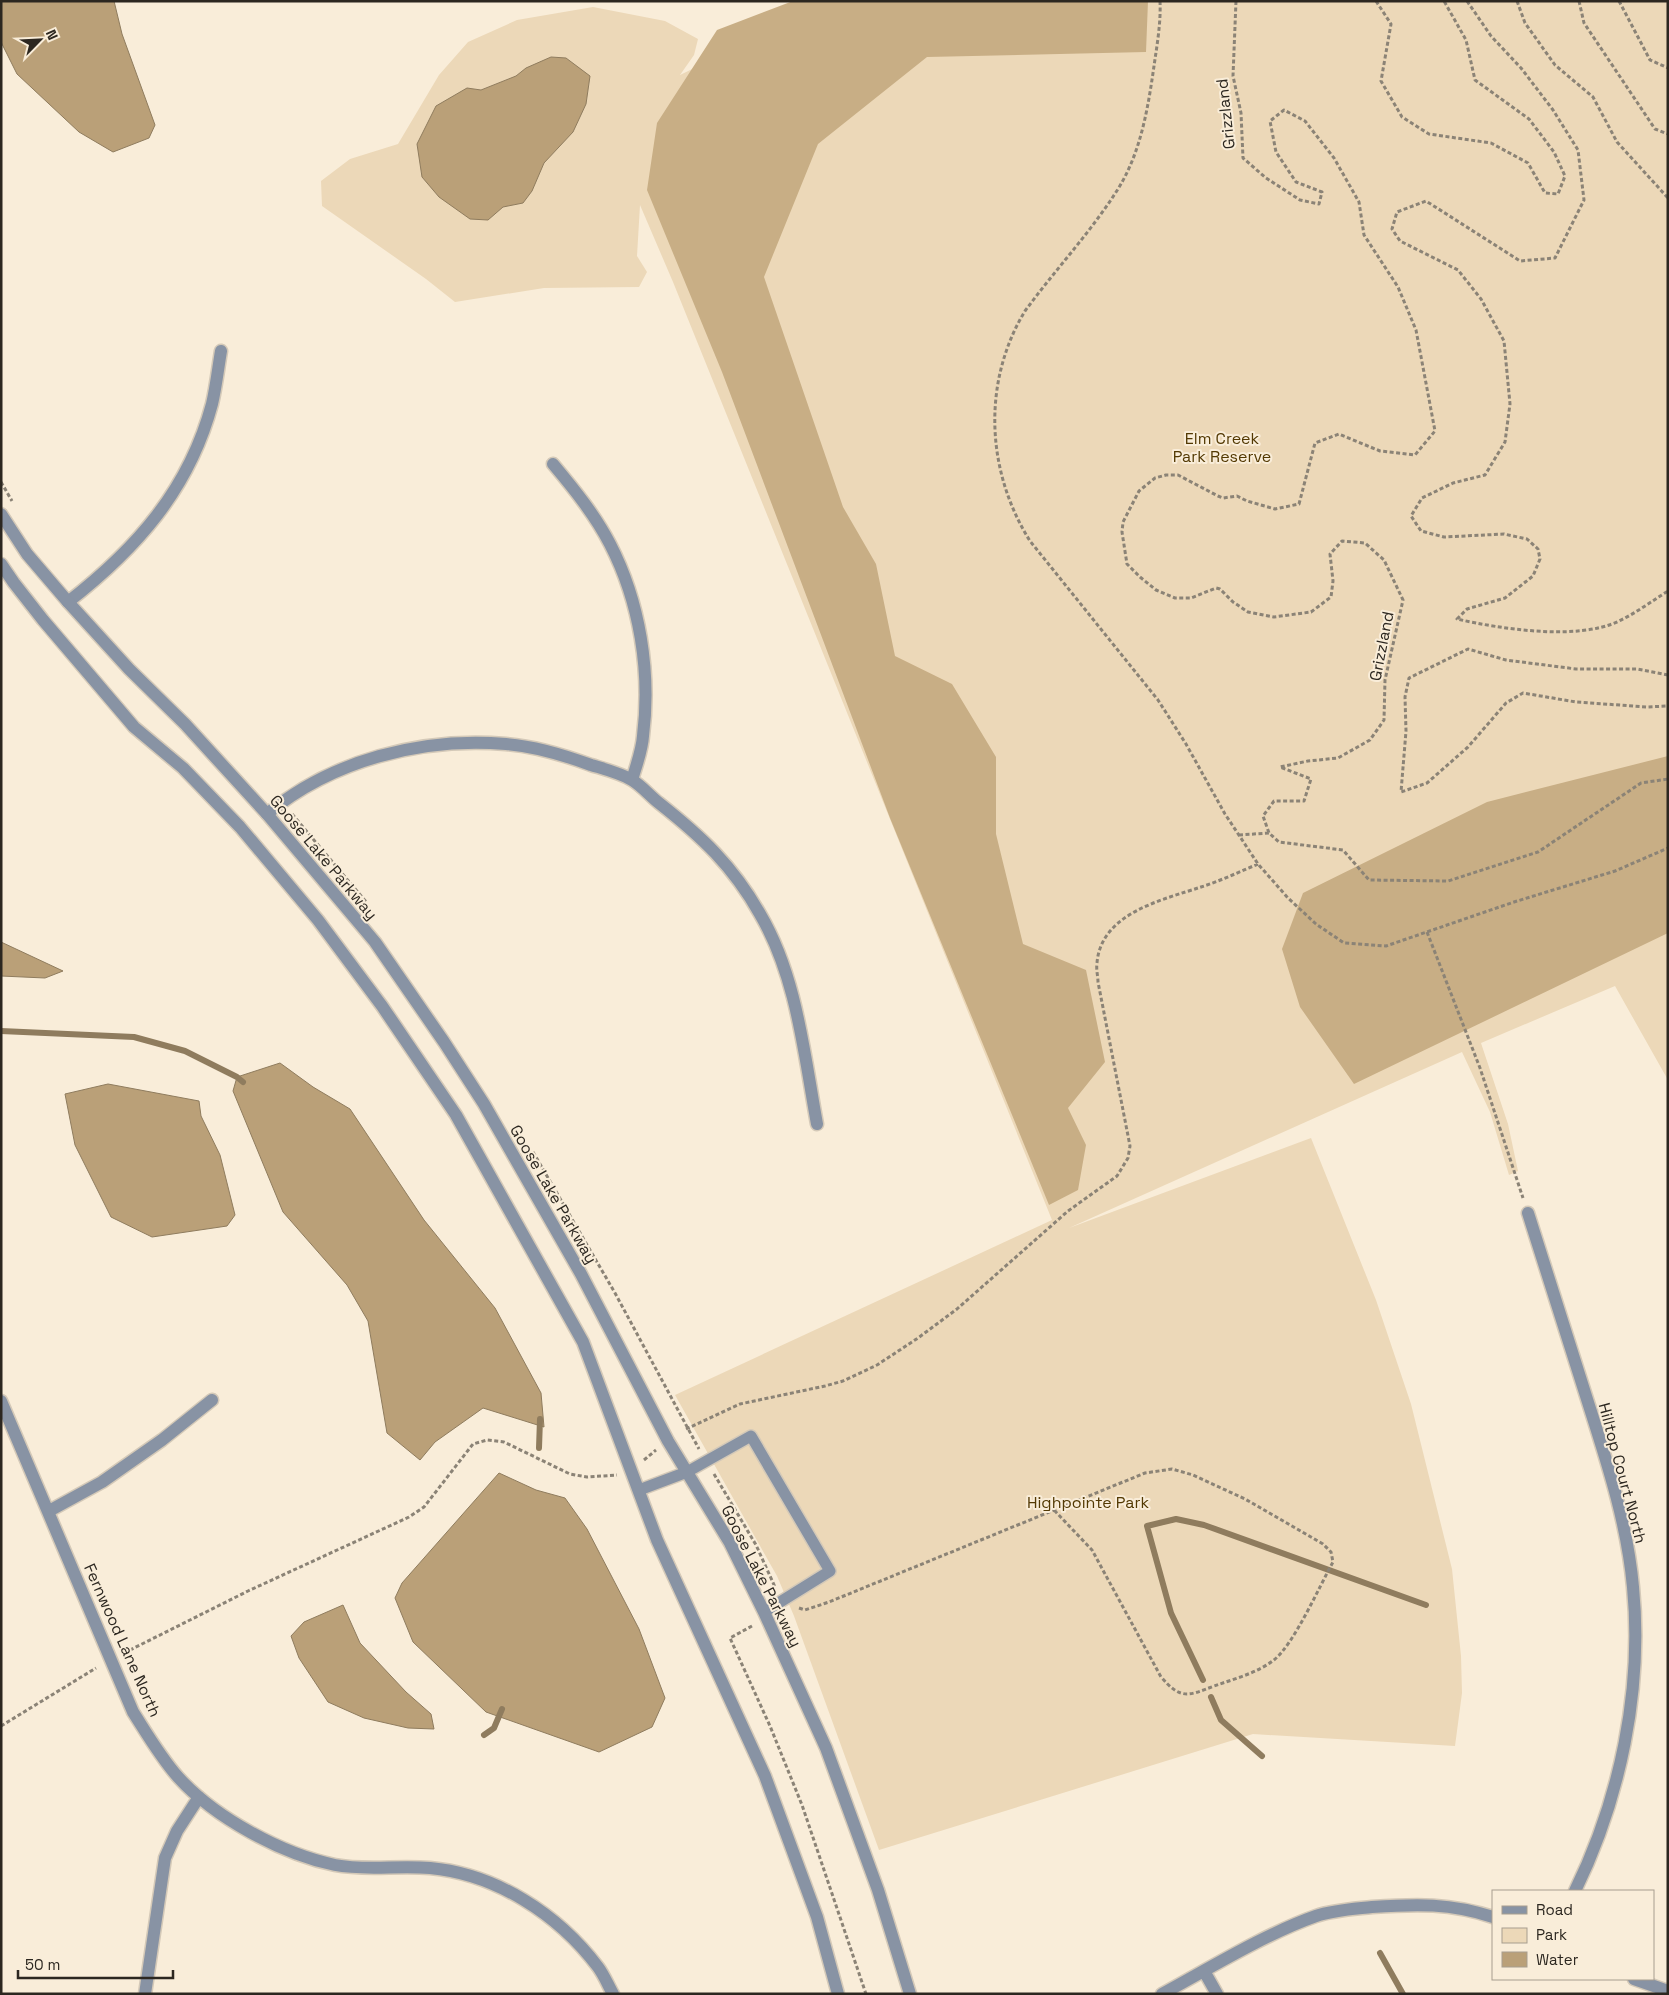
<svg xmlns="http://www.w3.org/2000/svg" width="1669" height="1995" font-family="'Space Grotesk',sans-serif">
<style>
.green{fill:#ecd8b8}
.forest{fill:#c8ae85}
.water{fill:#baa078;stroke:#8f7c5e}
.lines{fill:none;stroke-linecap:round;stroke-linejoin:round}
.stream{stroke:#8f7c5e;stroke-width:6}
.service-casing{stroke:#d4c9b8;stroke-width:14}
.minor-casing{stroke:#d4c9b8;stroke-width:15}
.tertiary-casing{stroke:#d4c9b8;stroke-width:15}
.path{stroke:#8b8376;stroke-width:3;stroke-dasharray:4 2.5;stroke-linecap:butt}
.service{stroke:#8893a4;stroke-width:11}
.minor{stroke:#8893a4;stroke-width:12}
.tertiary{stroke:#8893a4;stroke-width:12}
.labels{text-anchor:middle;stroke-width:4;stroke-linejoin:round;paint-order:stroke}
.street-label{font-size:16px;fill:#2c2720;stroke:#f9edd9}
.park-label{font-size:16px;fill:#533903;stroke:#f9edd9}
</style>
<rect width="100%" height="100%" fill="#f9edd9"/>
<path class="green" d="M832,1H1668V1080L1615,986L1481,1043L1508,1124L1518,1171L1509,1175L1490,1112L1462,1052L1069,1228L1311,1138L1376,1300L1411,1404L1452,1569L1461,1656L1462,1693L1455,1746L1253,1734L879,1850L794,1616L777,1576L675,1395L1052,1220L673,282L640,205L637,256L647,272L639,287L544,288L455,302L426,279L322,206L321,181L350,159L398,144L439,75L468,42L517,20L593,7L665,21L698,39L694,55L680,75Z"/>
<path class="forest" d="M793,1H1148L1146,52L927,57L818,144L764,277L843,507L876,564L895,656L952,684L996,757V834L1023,944L1086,970L1105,1062L1068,1108L1086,1145L1078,1190L1049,1205L890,818L722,372L647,190L657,123L717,30Z
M1668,756V933L1354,1084L1300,1007L1282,949L1303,893L1487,802Z"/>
<path class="water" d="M1,1H114L122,34L155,125L149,138L113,152L79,132L17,74L1,42Z
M551,57L566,58L590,76L586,104L573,132L544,163L532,191L523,203L503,207L488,220L470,219L439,197L422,177L417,144L436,106L467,88L481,90L516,76L526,68Z
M1,942L63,971L45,978L1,976Z
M280,1063L313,1087L350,1109L424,1220L495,1308L541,1393L544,1427L483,1408L435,1442L420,1460L387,1433L368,1321L347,1285L283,1212L233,1091L237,1077Z
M108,1084L199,1101L201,1116L220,1155L235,1215L227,1226L152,1237L111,1217L75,1145L65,1094Z
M499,1473L536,1490L565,1498L587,1529L639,1629L665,1698L652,1727L599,1752L486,1712L413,1642L395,1598L402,1583Z
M343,1605L360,1643L406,1692L431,1714L434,1729L408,1728L364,1718L328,1702L299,1658L291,1636L304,1622Z"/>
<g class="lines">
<path class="stream" d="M1,1031L134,1037L185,1051L237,1077L243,1082
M539,1448L540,1419
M1203,1680L1171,1613L1147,1526L1176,1519L1204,1525L1426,1605
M1211,1697L1221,1720L1262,1756
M484,1735L494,1728L502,1709
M1380,1953L1403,1994"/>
<g class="service-casing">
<path id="service" d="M639,1490L687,1472L751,1436L830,1571L764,1612"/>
</g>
<g class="minor-casing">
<path id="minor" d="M553,464C574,489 595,515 610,544C640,602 651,672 643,736C642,751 636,766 632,780
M68,602C136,549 189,490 212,404C216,387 218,369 221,351
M267,814C332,760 422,737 506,744C534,746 564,755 591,765C604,769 620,773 632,780C642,786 650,796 659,803C702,837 733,866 760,914C797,977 804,1054 817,1124
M1528,1213C1547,1274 1567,1335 1586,1396C1606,1459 1627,1521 1633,1587C1643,1690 1620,1799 1575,1891
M1,1401L133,1712C147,1734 161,1758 178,1777C215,1818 282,1854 335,1865C366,1871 398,1865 430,1868C496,1874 558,1914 598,1967C604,1975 608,1985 613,1994
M49,1511L102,1482L162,1440L212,1400
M1204,1971L1217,1994
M1634,1979L1668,1991
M145,1994L165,1858L177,1831L199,1797
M1162,1994C1210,1968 1265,1934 1316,1916C1334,1910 1354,1909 1372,1907C1417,1904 1450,1903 1493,1917"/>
</g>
<g class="tertiary-casing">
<path id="tertiary" d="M1,514L27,554L68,602L129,669L185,724L267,814L375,942L444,1042L484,1104L581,1274L668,1441L730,1543L764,1612L826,1748L878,1890L910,1994
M1,564L14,583L43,620L134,727L183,768L240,827L318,920L382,1006L456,1115L583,1342L657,1540L765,1776L817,1917L838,1994"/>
</g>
<path class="path" d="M1160,1C1161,23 1157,45 1154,66C1148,108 1141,152 1118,189C1091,232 1055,270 1025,311C982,382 986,471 1030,541L1158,700L1186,744L1225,814L1258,864L1288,898L1316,924L1344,943L1386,946L1514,902L1615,871L1668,848
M1236,1L1233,76L1241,113L1243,158L1266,178L1300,200L1319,204L1322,192L1296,182L1276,152L1270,121L1284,110L1305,121L1334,158L1359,202L1364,235L1398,287L1416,330L1435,431L1415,455L1380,451L1339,434L1315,443L1299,504L1275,509L1247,501L1237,496L1223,498L1218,496L1178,475H1166L1155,478L1139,491L1123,522L1122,532L1127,564L1140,577L1156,590L1175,598H1191L1216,588L1220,589L1233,602L1248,612L1274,617L1311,612L1331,597L1333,581L1330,554L1342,541L1365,543L1384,560L1403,600L1385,680L1384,720L1370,740L1338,758L1308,761L1280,767L1311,779L1304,801H1274L1263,816L1269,833L1279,842L1343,850L1369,880L1448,881L1538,852L1641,783L1668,779
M1376,1L1391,24L1381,81L1402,117L1429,134L1491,143L1528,163L1545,193L1558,194L1565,176L1554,152L1529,119L1475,80L1466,40L1444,1
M1467,1L1491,36L1521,68L1553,110L1578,150L1584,200L1555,258L1520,261L1426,201L1397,212L1392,229L1400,241L1458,270L1481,299L1504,341L1510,404L1505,442L1485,475L1453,483L1422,498L1411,516L1421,531L1444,537L1504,534L1527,539L1538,549L1540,559L1533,576L1505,598L1467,609L1457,619C1501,629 1578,641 1619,621C1636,613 1652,601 1668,591
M1517,1L1525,23L1555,65L1593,97L1617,142L1668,198
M1579,1L1584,23L1655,129L1668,134
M1619,1L1650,60L1668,68
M1,482L12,501
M1668,675L1637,669H1576L1506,660L1468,649L1409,678L1405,697L1406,731L1401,792L1427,783L1468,747L1506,703L1523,693L1576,702L1647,707L1668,706
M292,814L367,903
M1239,835L1269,833
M1427,932L1480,1068L1523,1198
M533,1152L615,1293L699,1449
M686,1429L740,1404L825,1386L843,1381L877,1365L918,1338L957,1309L1068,1211L1117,1176L1128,1158L1130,1146L1098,982C1098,976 1096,970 1097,963C1101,913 1162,900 1201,887C1220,881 1239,872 1258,864
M644,1460L656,1450
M714,1474L756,1545L775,1587
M799,1608L805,1610L829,1602L1145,1473L1172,1469L1193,1475L1245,1499L1323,1544L1331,1552L1333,1562C1319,1587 1294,1644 1274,1660C1257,1673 1234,1679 1214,1686C1188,1696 1181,1700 1161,1677L1092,1550L1054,1510
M752,1626L730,1638L770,1726L802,1805L866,1994
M124,1653L248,1591L409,1517L424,1507L473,1444L487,1440L504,1442L570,1474L587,1477L617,1475
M1,1726L96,1668"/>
<use href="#service" class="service"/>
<use href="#minor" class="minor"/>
<use href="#tertiary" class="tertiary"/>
</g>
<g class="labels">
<g class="street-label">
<text transform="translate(1225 114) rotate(-96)" y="6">Grizzland</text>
<text transform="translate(1381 646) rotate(-79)" y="6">Grizzland</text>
<text transform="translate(324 857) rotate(50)" y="6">Goose Lake Parkway</text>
<text transform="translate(554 1194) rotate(60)" y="6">Goose Lake Parkway</text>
<text transform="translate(1623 1473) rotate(75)" y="6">Hilltop Court North</text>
<text transform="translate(762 1576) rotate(63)" y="6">Goose Lake Parkway</text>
<text transform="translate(123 1640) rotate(66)" y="6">Fernwood Lane North</text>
</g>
<g class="park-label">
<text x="1222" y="444">Elm Creek<tspan x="1222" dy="18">Park Reserve</tspan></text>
<text x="1088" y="1508">Highpointe Park</text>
</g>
</g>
<rect width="1669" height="1995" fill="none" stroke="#2c2720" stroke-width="5"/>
<rect x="1492" y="1890" width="162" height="90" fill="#f9edd9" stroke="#a79e8f"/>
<rect x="1502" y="1906" width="25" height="8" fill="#8893a4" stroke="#a79e8f"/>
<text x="1536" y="1915" font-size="15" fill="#2c2720">Road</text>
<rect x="1502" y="1928" width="25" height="15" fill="#ecd8b8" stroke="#a79e8f"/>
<text x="1536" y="1940" font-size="15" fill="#2c2720">Park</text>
<rect x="1502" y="1952" width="25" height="15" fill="#baa078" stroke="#a79e8f"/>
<text x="1536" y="1965" font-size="15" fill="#2c2720">Water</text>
<g transform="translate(40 40) rotate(66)" stroke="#f9edd9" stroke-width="4" paint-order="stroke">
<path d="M0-4L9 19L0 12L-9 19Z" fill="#2c2720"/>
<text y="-8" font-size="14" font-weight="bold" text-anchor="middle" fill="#2c2720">N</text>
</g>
<path d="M18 1970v8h155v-8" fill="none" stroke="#2c2720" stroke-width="2.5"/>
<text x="25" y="1970" font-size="15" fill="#2c2720" stroke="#f9edd9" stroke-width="4" paint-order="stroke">50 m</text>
</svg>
